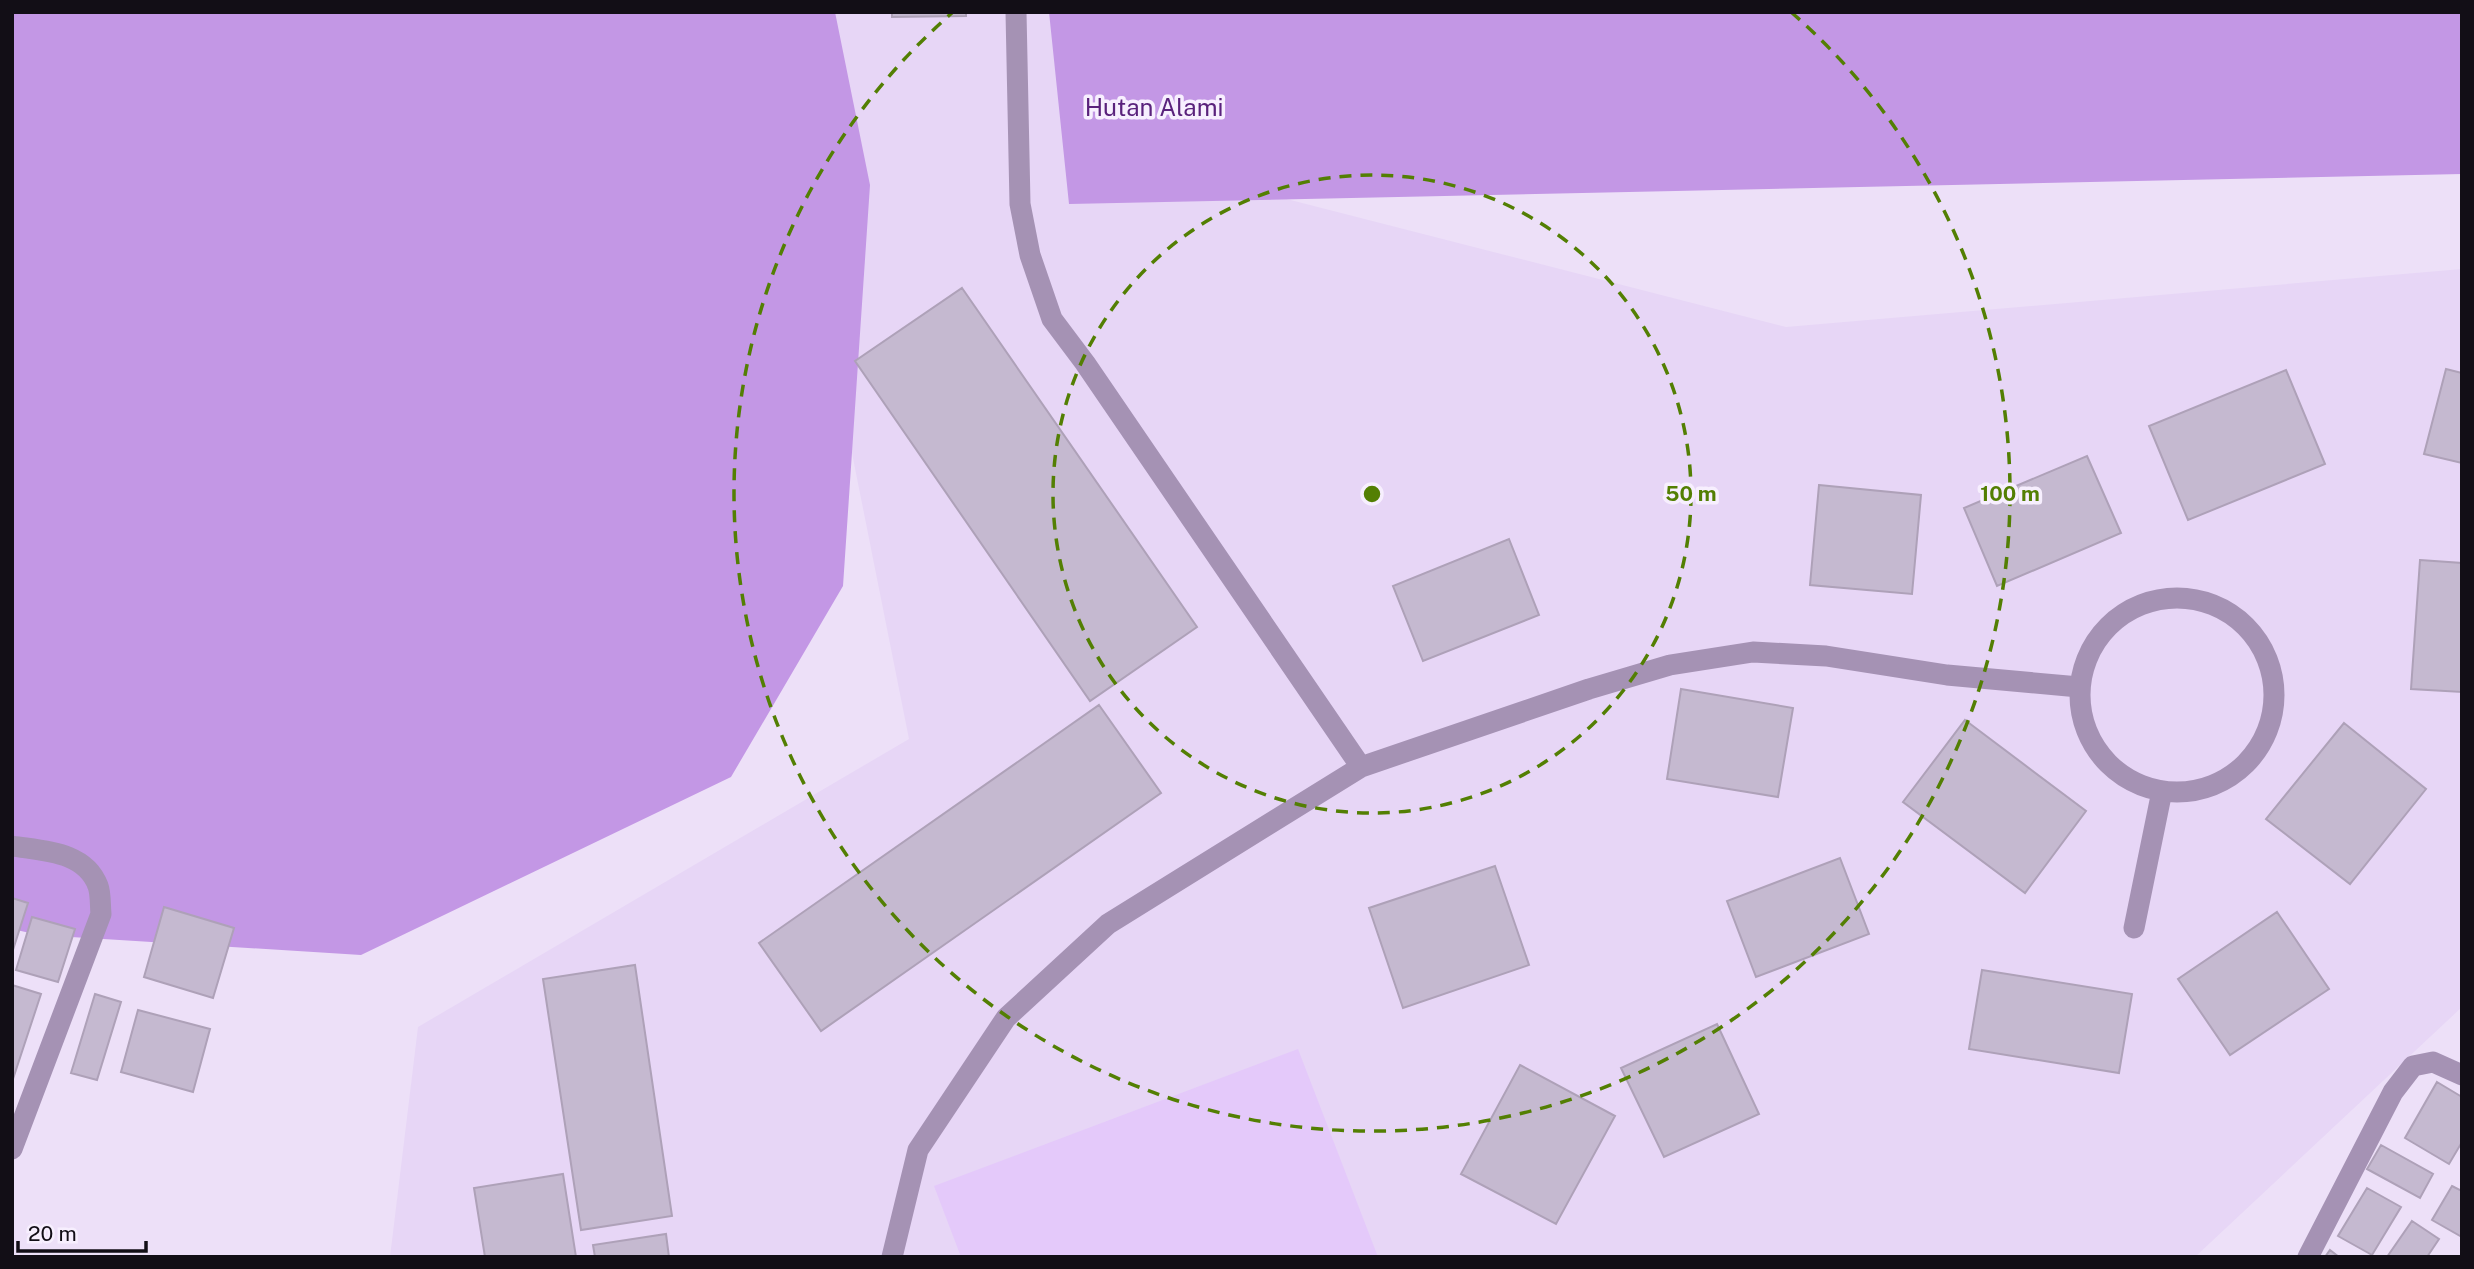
<svg xmlns="http://www.w3.org/2000/svg" width="2474" height="1269" font-family="'Public Sans',sans-serif">
<style>
.built{fill:#e7d6f6}
.green{fill:#e4c9fa}
.forest{fill:#c397e5}
.building{fill:#c5b9d0;stroke:#aea1b8;stroke-width:2}
.lines{fill:none;stroke-linecap:round;stroke-linejoin:round}
.minor{stroke:#a592b4;stroke-width:21}
.ring{fill:none;stroke:#537f03;stroke-width:3.5;stroke-dasharray:12 9}
.labels{text-anchor:middle;stroke-width:7;stroke-linejoin:round;paint-order:stroke}
.park-label{font-size:24px;fill:#5a227c;stroke:#f7effe}
.centre{fill:#537f03;stroke:#f7effe;stroke-width:3.5}
.ring-label{font-size:21px;text-anchor:middle;font-weight:bold;fill:#537f03;stroke:#f7effe;stroke-width:7;stroke-linejoin:round;paint-order:stroke}
</style>
<rect width="100%" height="100%" fill="#ede0f8"/>
<path class="built" d="M764,12H1156L1150,164L1786,327L2462,269V1007L2195,1257H390L418,1027L909,739Z"/>
<path class="green" d="M1298,1049L1378,1257H961L934,1186Z"/>
<path class="forest" d="M12,12H835L870,185L843,586L731,777L361,955L39,935L12,929Z
M1049,12H2462V174L1069,204Z"/>
<path class="building" d="M892,12H966V16L892,17Z
M962,288L1197,627L1090,701L855,361Z
M2446,369L2462,373V463L2424,454Z
M2286,370L2325,464L2188,520L2149,426Z
M2087,456L2121,533L1997,586L1964,508Z
M1819,485L1921,495L1912,594L1810,585Z
M1509,539L1539,615L1423,661L1393,586Z
M2420,560L2462,563V692L2411,689Z
M1681,689L1793,708L1778,797L1667,779Z
M1099,705L1161,793L821,1031L759,943Z
M1965,720L2086,811L2025,893L1903,802Z
M2344,723L2426,789L2350,884L2266,819Z
M1840,858L1869,934L1756,977L1727,901Z
M1495,866L1529,965L1403,1008L1369,908Z
M12,898L28,903L12,953Z
M164,907L234,928L213,998L144,977Z
M2277,912L2329,989L2230,1055L2178,979Z
M32,917L75,929L58,982L16,970Z
M635,965L672,1216L581,1230L543,979Z
M1982,970L2132,994L2119,1073L1969,1049Z
M12,985L41,994L12,1082Z
M95,994L121,1002L97,1080L71,1073Z
M138,1010L210,1029L193,1092L121,1072Z
M1717,1024L1759,1114L1664,1157L1621,1068Z
M1520,1065L1615,1116L1556,1224L1461,1174Z
M2437,1082L2462,1097V1142L2449,1164L2405,1138Z
M2381,1145L2433,1174L2420,1198L2367,1169Z
M563,1174L576,1257H485L474,1188Z
M2452,1186L2462,1191V1237L2432,1220Z
M2367,1188L2401,1207L2372,1255L2338,1236Z
M2412,1221L2439,1239L2427,1257H2387Z
M666,1234L669,1257H595L593,1245Z
M2330,1250L2339,1257H2325Z"/>
<g class="lines">
<path class="minor" d="M2080 695a97 97 0 1 1 194 0a97 97 0 1 1-194 0Z
M1361,767L1589,689L1670,665L1753,652L1826,656L1947,675L2079,687
M12,846C43,851 85,851 98,886C101,894 100,905 101,914L12,1149
M2134,928L2162,791
M892,1257L918,1150L1006,1018L1108,924L1361,767L1085,363L1052,319L1030,255L1020,204L1016,12
M2308,1257L2393,1092L2413,1066L2433,1062L2462,1075"/>
</g>
<g class="ring">
<circle cx="1372" cy="494" r="319"/>
<path d="M1791 12A638 638 0 1 1 953 12"/>
</g>
<g class="labels">
<g class="park-label">
<text x="1154" y="116">Hutan Alami</text>
</g>
</g>
<circle cx="1372" cy="494" r="10" class="centre"/>
<g class="ring-label">
<text x="1691" y="501">50 m</text>
<text x="2010" y="501">100 m</text>
</g>
<rect width="2474" height="1269" fill="none" stroke="#120e16" stroke-width="28"/>
<path d="M18 1241v10h128v-10" fill="none" stroke="#120e16" stroke-width="3.5"/>
<text x="28" y="1241" font-size="21" fill="#120e16" stroke="#f7effe" stroke-width="5" paint-order="stroke">20 m</text>
</svg>
